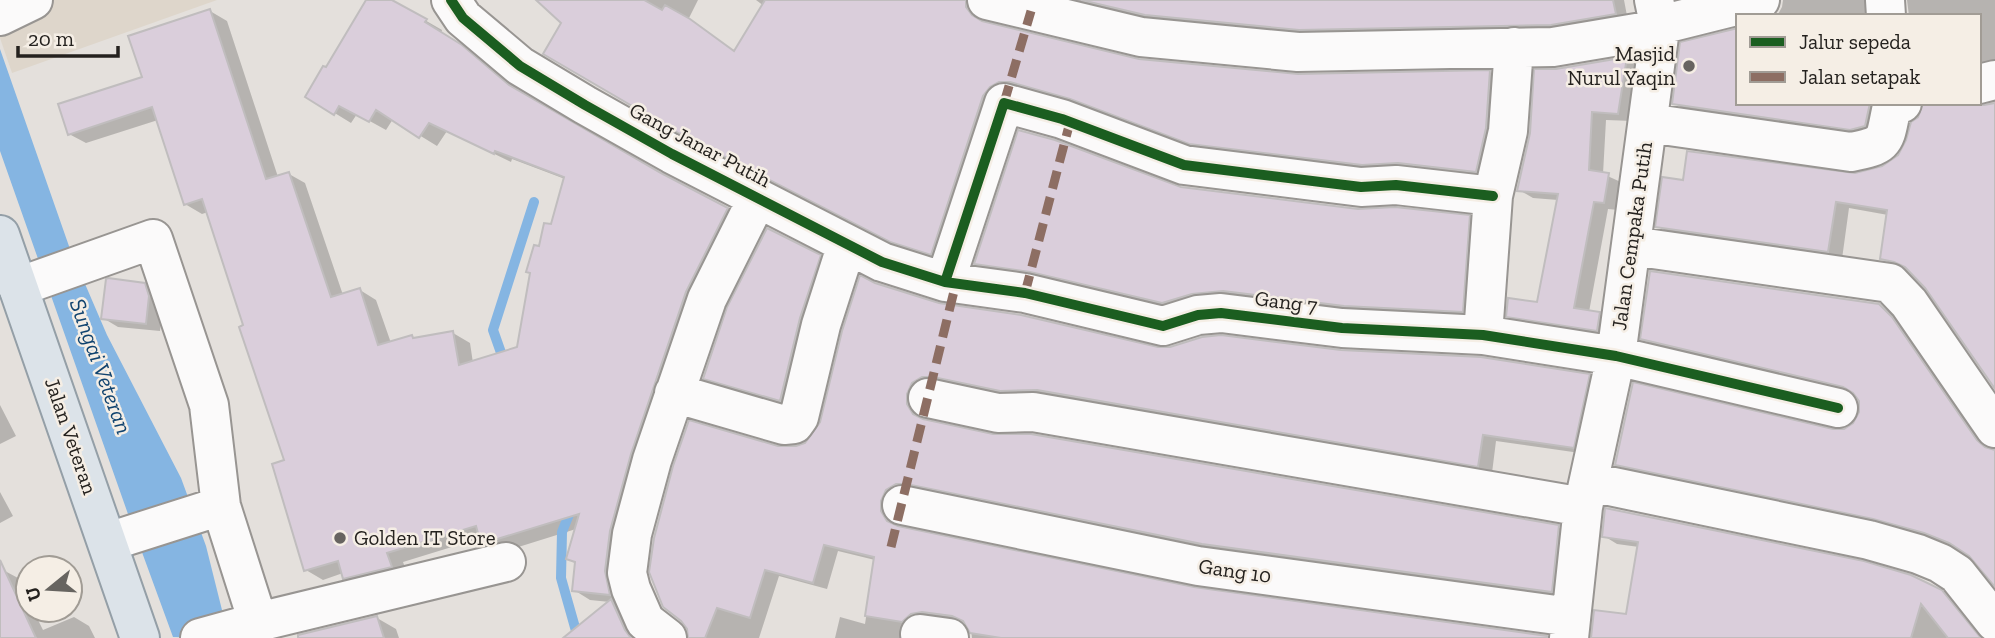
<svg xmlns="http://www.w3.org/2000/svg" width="1995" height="638" font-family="'Zilla Slab',serif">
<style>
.built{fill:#ded6cb}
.water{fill:#85b5e2}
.shadow{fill:#0003}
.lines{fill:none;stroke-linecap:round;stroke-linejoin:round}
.stream{stroke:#85b5e2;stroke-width:10}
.building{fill:#dacedb;stroke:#c0bdbe;stroke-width:2}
.minor-casing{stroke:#989592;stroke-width:42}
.major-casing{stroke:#949fa7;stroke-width:42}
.minor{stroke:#fbfafa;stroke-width:38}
.major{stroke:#dce3e9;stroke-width:38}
.quiet{stroke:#8d6e63;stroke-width:9;stroke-dasharray:18 9;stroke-linecap:butt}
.cycleway-casing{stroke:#f5eee5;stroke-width:15}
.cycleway{stroke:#1b5e20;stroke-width:10}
.poi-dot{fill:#676460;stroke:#f5eee5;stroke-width:2.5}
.labels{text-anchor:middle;stroke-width:5;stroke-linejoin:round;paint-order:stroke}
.poi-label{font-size:21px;fill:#24211e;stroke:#f5eee5;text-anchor:end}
.street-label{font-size:21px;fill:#24211e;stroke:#f5eee5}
.water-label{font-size:23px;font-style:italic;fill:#10436f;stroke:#f5eee5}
</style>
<rect width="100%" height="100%" fill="#e4e0dc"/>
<path class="built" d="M0,0H217L12,73L0,38Z"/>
<path class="water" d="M0,49L70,249L107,335L181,478L206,546L229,638L173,637L128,514L0,151Z"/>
<path class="shadow" d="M368,0H390L442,30L441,33L479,57L526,96L661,175L744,219L626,604L614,602L625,608L638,638H588L610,602L590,600L574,590L576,564L568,558L576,529L499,553L483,543L481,538L403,562L408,576L361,587L345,578L343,573L323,580L306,570L286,461L245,326L208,212L202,214L185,204L158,120L86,143L69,134L144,78L210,11L227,21L278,177L289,174L305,183L343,295L360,290L376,300L391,343L412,337L415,339L453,333L470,343L473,363L519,348L541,249L552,226L565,179L512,159L511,162L447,131L437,146L393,119L386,130L357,114L351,123L307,96L326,70Z
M538,0H698L689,18L735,52L764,6L756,0H981L979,16L984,24L1136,60L1298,76L1490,72L1503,80L1490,179L1377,172L1205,150L1085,105L1025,89L1014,88L945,261L906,249L698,142Z
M1067,0H1624L1628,21L1566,32L1314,37L1160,22Z
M1783,0H1878L1877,16H1777L1782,7Z
M1907,0H1995V69L1979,75V16H1909Z
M1627,59L1641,67L1633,121L1606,120L1603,174L1623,183L1619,210L1608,209L1589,312L1599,314L1614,322L1611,338L1522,324L1508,316L1539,304L1558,200L1533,198L1519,190L1557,70Z
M1674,103H1887L1865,137L1687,111Z
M1925,103H1974L1976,107L1995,104V386L1926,287L1908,268L1895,266L1882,258L1888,215L1849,208L1842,259L1671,234L1657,226L1684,182L1856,175L1879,169L1895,161L1920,119Z
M1181,188L1362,211L1469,217L1483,225L1476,319L1177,310L990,271L976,263Z
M820,257L833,264L794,407L718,386L705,378Z
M144,284L159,293L163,305L160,331L118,327L103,318Z
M875,284L938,305L1158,349L1341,352L1589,376L1603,383L1587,454L1496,441L1492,473L920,413L925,421L993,436L1558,527L1572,535L1565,599L895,522L900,529L1195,589L1548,638H972L971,628L966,623L938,619L912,638H835L840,617L865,624L875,560L838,551L827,589L779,576L759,638H690L778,448H796L807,444L822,423Z
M1879,305L1893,314L1905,326L1991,450L1995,451V584L1975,559L1959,548L1939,540L1889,525L1630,472L1617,464L1844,431L1855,425L1861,413L1860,401L1856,393L1656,346L1642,338Z
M0,405L16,436L0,444Z
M0,492L13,516L0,523Z
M1604,536L1941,592L1956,600L1986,638H1593L1628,616L1639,547L1617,544Z
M3,570L18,578L28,599V610H33L43,630L74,617L89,626L95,638H0V571Z
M377,618L396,629L399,638H334Z"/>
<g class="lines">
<path class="stream" d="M505,364L493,330L534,202
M572,507L562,532L561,578L578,638"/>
</g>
<path class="building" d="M366,0H392L427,19L425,22L462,45L509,85L661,173L728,208L686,292L631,454L610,531L605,571L610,595L572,591L575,562L566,559L579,514L481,544L476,526L387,553L392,567L343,579L338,561L304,571L272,464L284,460L239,327L243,325L202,199L184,205L152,107L68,135L58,104L142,77L128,36L210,9L266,179L289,172L331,297L360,288L378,345L412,335L413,338L453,331L459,365L517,347L530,273L526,272L534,245L539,246L544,223L551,224L564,177L495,151L494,154L429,123L419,138L376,110L369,122L339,106L334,115L305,97L323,66L326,67Z
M536,0H644L662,10L665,5L690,19L734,51L765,0H966V7L972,15L982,21L1139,59L1298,74L1490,70L1486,128L1476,172L1398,163L1362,165L1189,144L1070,99L1010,82H999L990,87L983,96L931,255L890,242L682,135L543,54L561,23Z
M1081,0H1613L1616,14L1551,25L1299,30L1145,15Z
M1738,28V103H1870L1865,126L1850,130L1672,104L1680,42Z
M1627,57L1618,114L1592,112L1589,170L1609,173L1604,203L1594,202L1574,308L1600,312L1597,331L1506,317L1508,298L1537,302L1558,194L1517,191L1530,133L1534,69H1556Z
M1923,103L1984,105L1995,103V389L1925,288L1905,267L1894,262L1880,259L1887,210L1836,202L1828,252L1655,227L1662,177L1683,180L1687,151L1855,173L1882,166L1898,155L1906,140L1911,122L1918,117Z
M1018,130L1055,140L1181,187L1358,209L1395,207L1470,215L1463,312L1344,306L1223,291L1192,294L1162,303L1030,272L974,264Z
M767,228L821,255L800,318L780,401L703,379L727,307Z
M1650,271L1879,304L1892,317L1977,440L1985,447L1995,450V587L1969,556L1949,543L1924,533L1873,519L1615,465L1633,382L1833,429H1844L1853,423L1859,412V401L1853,393L1843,387L1640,339Z
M860,275L875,283L939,303L1021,315L1158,347H1170L1202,337L1221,335L1341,350L1481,357L1590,374L1574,448L1483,435L1478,467L1037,390L1000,391L933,377H922L912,383L907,394V404L913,414L923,419L993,434H1031L1559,525L1552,592L1202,544L906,484H896L886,490L881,501V511L887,521L898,526L1194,587L1547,636L1548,638H1001L970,633L963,621L952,616L922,612L911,614L902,622L865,616L874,557L824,545L813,583L765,570L750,618L717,608L705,638H688L687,629L681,621L663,607L649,572L654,538L673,466L689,420L778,446H796L805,443L820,422L842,331Z
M108,278L145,283L149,296L146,324L101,319L106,279Z
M1605,508L1864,561L1911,575L1942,590L1981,638H1948L1921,604L1911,638H1591L1594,610L1626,614L1638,542L1602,537Z
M0,560L36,638H0Z
M611,599L625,630L631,638H563Z
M377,616L384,638H298V635Z"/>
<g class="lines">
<g class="minor-casing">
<path id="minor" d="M451,0L463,18L520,66L585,105L672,154L882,262L945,282L1025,293L1163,326L1198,315L1221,313L1342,328L1483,335L1616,356L1838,408
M987,0L1141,37L1298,52L1553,47L1660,29
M1885,0L1886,16
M0,16L33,0
M1660,29V25L1760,0
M1979,84L1995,80
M1648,123L1851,152C1889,145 1884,141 1892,106L1902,103
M1632,246L1890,283L1909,303L1995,428
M945,282L1004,103L1062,119L1184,165L1361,187L1396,185L1493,196
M18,287L153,239L209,405L221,506L108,542
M1483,335L1493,196L1508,131L1514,47
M674,393L784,425L794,424L799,417L821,325L847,244
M928,398L998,413L1033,412L1583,507
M1590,482L1869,540L1918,554L1940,563L1957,574L1995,622
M902,505L1198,566L1571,617
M221,506L258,622
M920,634L949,638
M200,638L258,622L506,562
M667,638L645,621L631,589L627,573L632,534L652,460L707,299L751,211L760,200
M1569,638L1583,507L1616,356L1660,29L1654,0"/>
</g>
<g class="major-casing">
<path id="major" d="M0,235L140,638"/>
</g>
<use href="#minor" class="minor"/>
<use href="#major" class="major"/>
<path class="quiet" d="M1004,103L1031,11
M1025,293L1070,122
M891,547L956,283"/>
<g class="cycleway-casing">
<path id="cycleway" d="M451,0L463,18L520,66L585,105L672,154L882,262L945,282L1025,293L1163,326L1198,315L1221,313L1342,328L1483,335L1616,356L1838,408
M945,282L1004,103L1062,119L1184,165L1361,187L1396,185L1493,196"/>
</g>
<use href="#cycleway" class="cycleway"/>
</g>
<g class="poi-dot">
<circle cx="1689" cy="66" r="7"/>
<circle cx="340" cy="538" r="7"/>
</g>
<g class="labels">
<g class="poi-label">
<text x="1675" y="61">Masjid<tspan x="1675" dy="24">Nurul Yaqin</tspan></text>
<text x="354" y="545" text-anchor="start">Golden IT Store</text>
</g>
<g class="street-label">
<text transform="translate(700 145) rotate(28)" y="7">Gang Janar Putih</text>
<text transform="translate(1632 236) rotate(-82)" y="7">Jalan Cempaka Putih</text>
<text transform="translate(1286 302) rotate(7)" y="7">Gang 7</text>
<text transform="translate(71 436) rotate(71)" y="7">Jalan Veteran</text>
<text transform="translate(1235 571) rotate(8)" y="7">Gang 10</text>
</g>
<g class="water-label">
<text transform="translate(101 366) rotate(70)" y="8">Sungai Veteran</text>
</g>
</g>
<rect x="1736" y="14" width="245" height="91" fill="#f5eee5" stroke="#a19c95" stroke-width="2"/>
<rect x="1750" y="37" width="35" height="10" fill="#1b5e20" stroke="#a19c95" stroke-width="2"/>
<text x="1799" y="49" font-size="21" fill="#24211e">Jalur sepeda</text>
<rect x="1750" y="72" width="35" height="10" fill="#8d6e63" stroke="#a19c95" stroke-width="2"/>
<text x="1799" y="84" font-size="21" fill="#24211e">Jalan setapak</text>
<g transform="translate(49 589) rotate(252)"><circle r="33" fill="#f5eee5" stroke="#a19c95" stroke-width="2"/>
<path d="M0-5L12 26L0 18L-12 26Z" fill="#676460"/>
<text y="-10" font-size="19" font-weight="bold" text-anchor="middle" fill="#24211e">U</text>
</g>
<path d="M18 46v10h100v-10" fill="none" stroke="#24211e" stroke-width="3.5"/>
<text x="28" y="46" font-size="21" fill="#24211e" stroke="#f5eee5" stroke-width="5" paint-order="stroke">20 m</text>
</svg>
